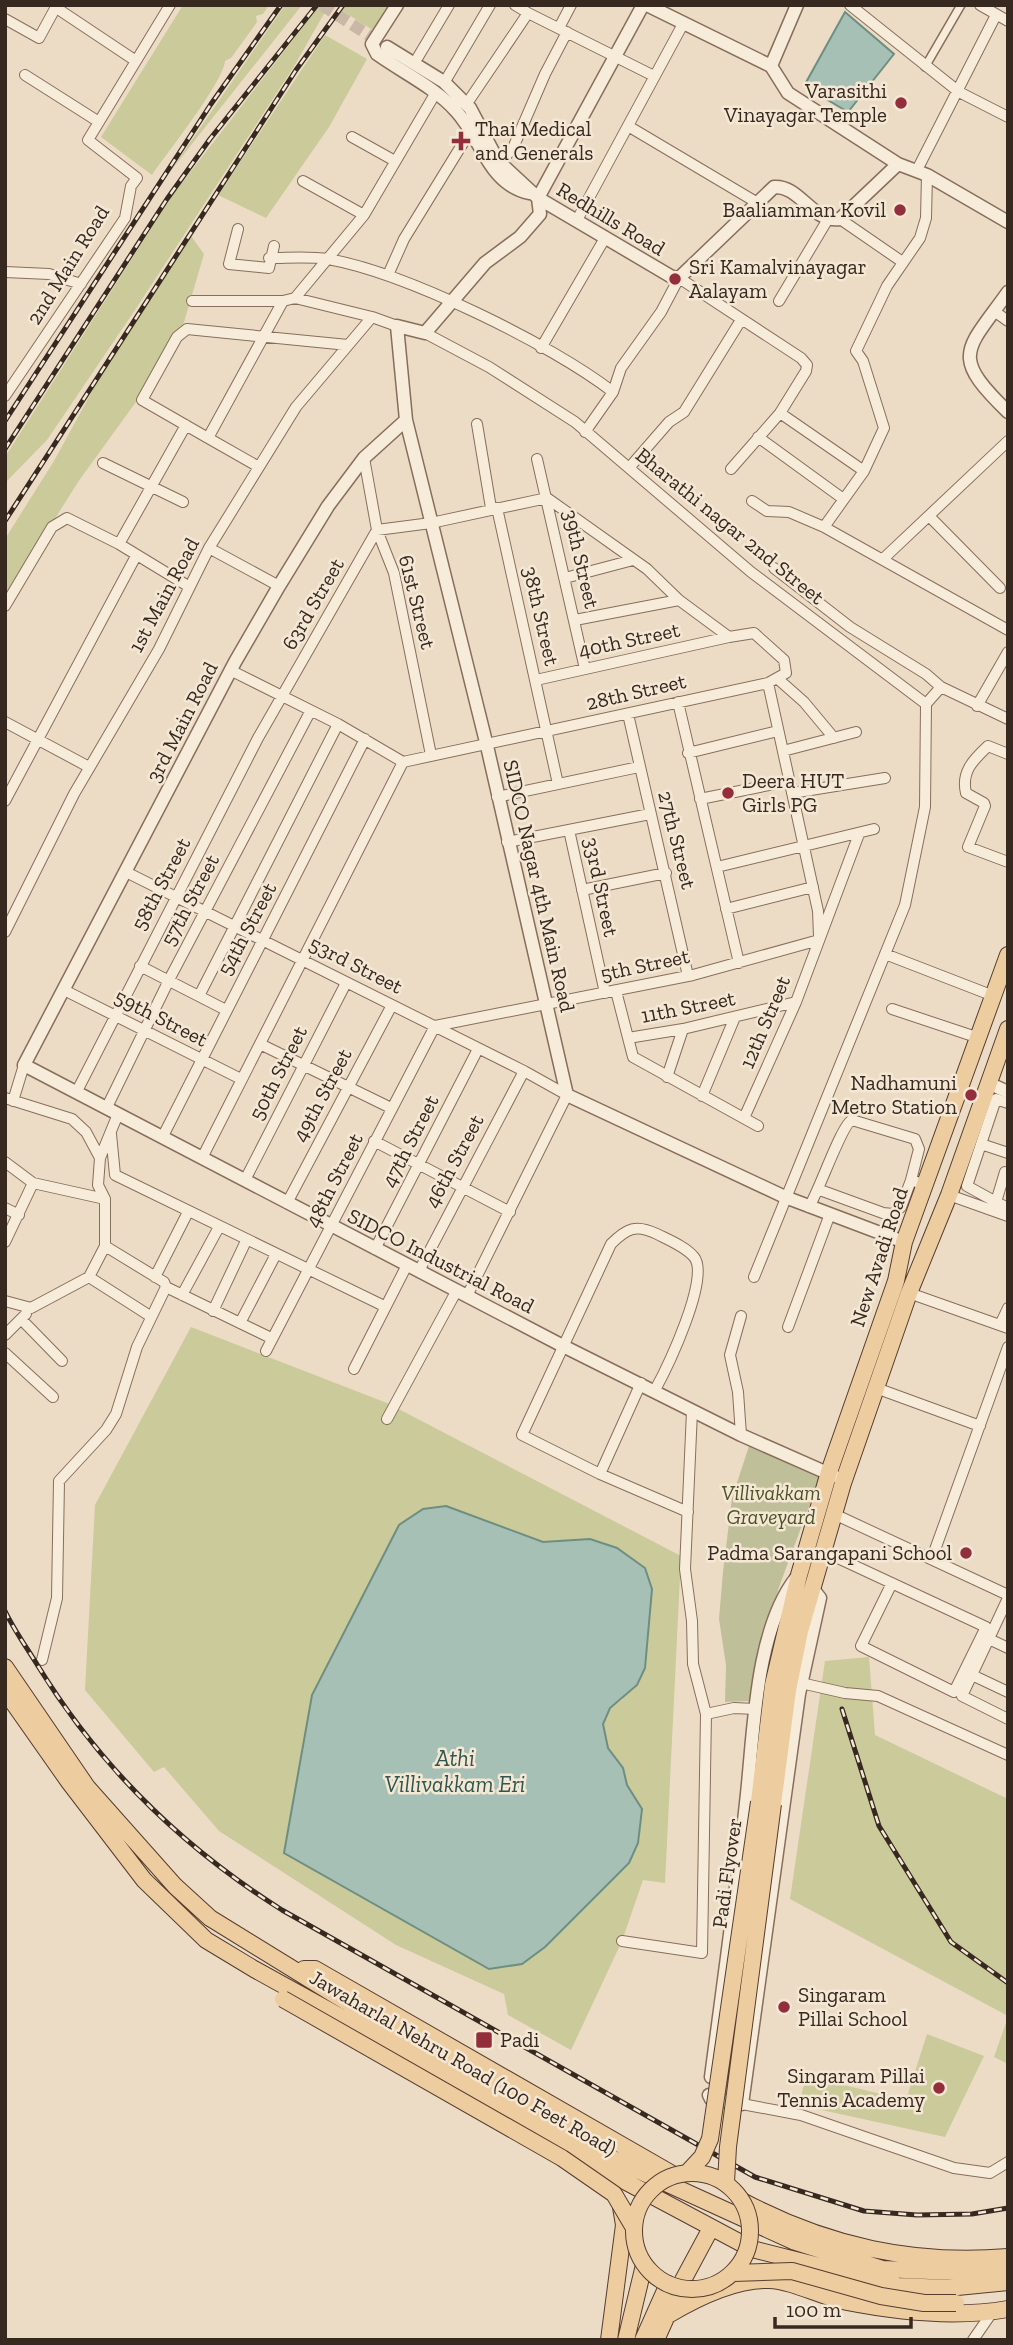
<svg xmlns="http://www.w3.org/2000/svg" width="1013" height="2345" font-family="'Zilla Slab',serif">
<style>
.green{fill:#caca9a;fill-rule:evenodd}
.cemetery{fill:#bfbf99}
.water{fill:#a7c0b6;stroke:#6e8e82;stroke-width:2}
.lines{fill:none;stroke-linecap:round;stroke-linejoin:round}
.tertiary-tunnel{stroke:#c8b8a5;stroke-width:12;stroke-dasharray:12 6;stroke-linecap:butt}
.pedestrian-casing{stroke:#876e5c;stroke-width:10}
.minor-casing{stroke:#876e5c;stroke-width:12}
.tertiary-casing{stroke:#876e5c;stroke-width:15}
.primary-casing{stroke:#553d30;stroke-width:18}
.pedestrian{stroke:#f7ebd9;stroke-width:7}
.minor{stroke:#f7ebd9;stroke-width:10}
.tertiary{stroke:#f7ebd9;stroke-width:12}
.primary{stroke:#edcca0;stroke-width:16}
.rail-casing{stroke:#372820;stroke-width:5}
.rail{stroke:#f4e8d5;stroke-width:2.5;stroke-dasharray:8;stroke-linecap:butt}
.primary-bridge-casing{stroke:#553d30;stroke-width:18;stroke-linecap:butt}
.primary-bridge{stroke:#edcca0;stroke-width:16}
.poi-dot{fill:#932f3c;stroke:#f4e8d5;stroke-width:2.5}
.labels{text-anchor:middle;stroke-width:5;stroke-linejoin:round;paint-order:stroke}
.poi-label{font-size:21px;fill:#372820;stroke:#f4e8d5;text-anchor:end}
.street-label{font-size:21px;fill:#372820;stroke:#f4e8d5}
.park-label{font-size:21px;font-style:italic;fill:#4d5327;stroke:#f4e8d5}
.water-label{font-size:23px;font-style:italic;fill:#305650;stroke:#f4e8d5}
</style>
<rect width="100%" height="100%" fill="#ecdcc6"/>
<path class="green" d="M183,5H269L263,14L256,16L257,22L231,58L225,61C223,83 167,153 152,175L101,137Z
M285,5H302L169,173Z
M320,5H329L293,68L135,310L47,440L5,483V457L174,193Z
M344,5H392L376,32L341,10Z
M325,35L367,59L329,127L266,218L218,195Z
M191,236L204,254L182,329L141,395L78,482L5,598V539L54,461L96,384Z
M191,1327L387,1403L681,1556L665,1883L643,1880L622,1941L571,2050L508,2015L504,1994L396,1945L219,1831L164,1767L154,1772L85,1690L95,1505ZM446,1506L543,1542L623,1699L610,1708L603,1724L608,1748L623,1768L627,1785L642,1809L489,1969L284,1853Z
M869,1657L875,1735L1008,1799V2016L790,1899L825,1661Z
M1008,2017V2064L994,2057Z
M927,2034L984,2056L945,2137L799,2105L806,2076L906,2100Z"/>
<path class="cemetery" d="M749,1446L820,1477L779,1587L749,1701L725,1702L726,1665L719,1619L723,1572L732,1498Z"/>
<path class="water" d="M845,12L894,54L848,112L804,86Z
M446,1506L543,1542L590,1539L617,1548L645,1568L652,1589L645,1668L637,1685L610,1708L603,1724L608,1748L623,1768L627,1785L642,1809L638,1843L629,1863L545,1947L522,1964L489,1969L284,1853L312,1695L399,1525L423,1509Z"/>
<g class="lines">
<path class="tertiary-tunnel" d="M322,5L387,47"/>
<g class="pedestrian-casing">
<path id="pedestrian" d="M925,67L961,5"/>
</g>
<g class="minor-casing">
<path id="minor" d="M515,5L528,13
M850,5L959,92L1008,117
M980,5L1008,21
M61,11L136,61
M5,19L39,38L57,5
M559,28L571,5
M418,57L449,5
M25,75L99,122
M447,78L490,5
M470,99L528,13L654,76
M628,126L756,202
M352,137L395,161
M504,158L513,148L545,74L567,32
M917,170L996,15
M303,181L364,215
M840,219L901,261
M577,220L683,24
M238,229L229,264L269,268L274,246
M269,258C288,258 309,256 328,259C406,273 551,344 613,392
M5,272L49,274L81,284
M388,275L404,239L471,130
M295,298L364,215L435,94
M192,301H283L295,298L372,317
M779,301L828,219
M994,311L1008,321
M425,333L489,367L575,422L751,572L926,704
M541,348L605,238
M5,396L125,218L131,186L137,178L88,140L170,5
M780,413L864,471
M477,424L491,508
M585,432L613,392L621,368L661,312L679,278L801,358L807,365L806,371L780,413L731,469
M758,437L842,498
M208,438L142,400L177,337L187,329L348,345
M364,458L377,530L394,573L431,755
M537,459L585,669
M103,463L183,502
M259,467L208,438L283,301
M629,468L669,422L684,412L741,320
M752,501L767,511L789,512L824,527L1008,630
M497,508L558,784
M929,516L1000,588
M824,527L864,471L884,428L863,361L856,351L887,286L920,238L926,218L927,175
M119,544L186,425
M209,548L279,586
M883,559L1008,441
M774,568L850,627L926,674L941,687
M565,578L633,560
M5,606L52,527L67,518L119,544L188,586
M575,620L679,600
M230,670L338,724L403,762
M778,679L804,702L834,738
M536,680L729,637
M768,683L818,911L819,936
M678,702L739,963
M926,704L941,687L1008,719
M977,706L1008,652
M628,714L688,976
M5,722L89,767
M783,751L856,732
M688,753L778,731
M1008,754L988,746C973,760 961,772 966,793L984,803L985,806L968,847L1008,862
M792,793L885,778
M497,797L639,767
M700,799L789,781
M5,801L136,556
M569,830L605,993
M507,842L650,814
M717,867L874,829
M126,872L524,1071L567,1095L467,1296
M582,890L666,873
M726,909L813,887
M5,932L74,794L159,649L209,548L296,407L372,317L397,326
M885,954L991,995
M140,966L226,1010
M64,990L241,1079
M616,991L633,1057L758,1126
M199,996L338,724
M892,1009L976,1037
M628,1038L683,1029L796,1002
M260,1044L391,1108
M667,1077L683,1029
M77,1091L258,738L377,530L431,523L547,498L647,569L679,600L729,637L754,633L784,660L786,673L768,683L403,762L202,1158
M702,1096L735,1017
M5,1098L72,1119L86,1132L100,1158L98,1185L105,1199V1246L89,1277L31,1308L5,1301
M13,1101L24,1065
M107,1107L170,978L310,712
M744,1118L796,1002L859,834
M111,1134L115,1175L384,1306
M163,1136L365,739
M374,1141L510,1212
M981,1144L1008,1153
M100,1158L118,1114
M5,1162L33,1183L5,1242
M1005,1172L996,1202L1008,1208
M245,1180L346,983
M33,1183L105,1199
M820,1190L883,1213L893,1214L901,1207L911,1180
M949,1195L1008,1216
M996,1202L967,1186L996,1099L1008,1103
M287,1203L392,1005
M809,1207C819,1191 842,1124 852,1120L915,1139L919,1149L911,1180L925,1185
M5,1208L19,1215
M375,1249L478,1049
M419,1271L524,1071
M89,1277L150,1316
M155,1277L188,1212
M754,1277L905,905L925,807L926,704
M166,1287L271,1338
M909,1293L1008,1328
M182,1295L219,1227
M213,1311L246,1241
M21,1319L62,1361
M240,1323L275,1256
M1000,1325L1008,1308
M788,1327L830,1214
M5,1335L26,1314
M266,1351L435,1026L693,975L819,940
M5,1353L53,1397
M354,1369L407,1265
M876,1388L980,1426
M655,1390C667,1368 711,1277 694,1257C686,1247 669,1240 657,1234C636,1224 627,1228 611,1244L522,1435L600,1474L688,1512
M692,1411L685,1569L692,1621L693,1664L706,1714L734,1708L755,1709
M387,1419L457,1290
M741,1435L738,1392L730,1355L741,1316
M600,1474L641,1383
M834,1514L1008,1595
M825,1552L986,1627L954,1692L861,1646L892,1583
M932,1558L1008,1347
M1008,1598L962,1696L1008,1719
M989,1639L1008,1648
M42,1660L57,1598L59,1481L106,1430L116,1414L137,1347L166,1287L164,1282L105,1246
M972,1675L1008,1692
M801,1683L845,1693L878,1696L1008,1755
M622,1941L702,1953L706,1714
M742,2104L801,2115L954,2168L990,2173L1008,2162
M973,2340L993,2311"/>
</g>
<g class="tertiary-casing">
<path id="tertiary" d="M397,5L372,44L377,54C402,72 436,88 456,111C482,139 488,184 529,193
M643,5L538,198L540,214L520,237L485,263L425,333L397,326L406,420L487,746L567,1095L785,1197L904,1242
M647,5L771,66
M387,47L444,82L470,108L498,161L538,198L672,277L679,278L774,187C800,185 812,223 840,219L898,164L927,175L1008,222
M771,66L788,93L898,164
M771,66L797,5
M1008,292C966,351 949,355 1008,412
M406,420L364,458L328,506L279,586L235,662L24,1065L563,1346L741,1435L834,1476
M988,1083L1008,1092
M711,2077C723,1986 736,1895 746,1803C754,1736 754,1632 796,1578
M709,2095L711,2099L742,2104L799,1694L820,1598L813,1589"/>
</g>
<g class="primary-casing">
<path id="primary" d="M5,1667L87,1787L175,1886L210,1918L335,1995L609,2157L793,2241L882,2269L978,2273L1008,2268
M5,1691L69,1782L144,1880L206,1940L254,1969L471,2089L617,2177L752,2249L898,2286L947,2288L1008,2282
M759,1802L773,1685L799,1575L829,1472L896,1281L904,1242L1008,955
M773,1804L788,1690L800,1631L843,1483L909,1293L949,1195L1008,1029
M304,1969H315L674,2175
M744,2202C828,2246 913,2265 1008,2257
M668,2315C695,2299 735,2279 769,2280C794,2281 821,2297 847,2302C898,2312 956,2318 1008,2309
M609,2340L624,2225L621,2207
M626,2340L644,2265
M643,2340L668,2284
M656,2340L682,2282L711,2228"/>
</g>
<use href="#pedestrian" class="pedestrian"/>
<use href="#minor" class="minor"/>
<use href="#tertiary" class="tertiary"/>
<use href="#primary" class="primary"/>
<g class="rail-casing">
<path id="rail" d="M5,421L211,104L281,5
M5,449L167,199L210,139L317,5
M5,521L296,70L343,5
M5,1611C14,1630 27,1648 38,1666C100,1767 182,1847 282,1910L755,2177L864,2211L917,2215L972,2214L1008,2208
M842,1709L879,1826L951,1942L1008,1983"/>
</g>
<use href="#rail" class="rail"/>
<g class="primary-bridge-casing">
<path id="primary-bridge" d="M283,1999L562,2158L614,2194L634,2228
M688,2172L702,2157L710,2139L759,1802
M634 2231a58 58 0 1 1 116 0a58 58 0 1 1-116 0Z
M726,2182L728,2147L773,1804
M733,2273L792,2271L881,2296L924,2303H956"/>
</g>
<use href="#primary-bridge" class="primary-bridge"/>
</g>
<g class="poi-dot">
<circle cx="901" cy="103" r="7"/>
<path d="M457.5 130.5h7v7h7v7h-7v7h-7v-7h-7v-7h7z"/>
<circle cx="900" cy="210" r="7"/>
<circle cx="675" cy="279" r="7"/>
<circle cx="728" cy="793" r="7"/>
<circle cx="971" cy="1095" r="7"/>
<circle cx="966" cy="1553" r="7"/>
<circle cx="784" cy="2007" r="7"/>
<rect x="475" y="2031" width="18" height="18" rx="3.5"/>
<circle cx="939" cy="2088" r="7"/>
</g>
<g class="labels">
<g class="poi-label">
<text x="887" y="98">Varasithi<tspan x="887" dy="24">Vinayagar Temple</tspan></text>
<text x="475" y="136" text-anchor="start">Thai Medical<tspan x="475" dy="24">and Generals</tspan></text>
<text x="886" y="217">Baaliamman Kovil</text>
<text x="689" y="274" text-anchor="start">Sri Kamalvinayagar<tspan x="689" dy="24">Aalayam</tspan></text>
<text x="742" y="788" text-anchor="start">Deera HUT<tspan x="742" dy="24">Girls PG</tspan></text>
<text x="957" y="1090">Nadhamuni<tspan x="957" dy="24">Metro Station</tspan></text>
<text x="952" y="1560">Padma Sarangapani School</text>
<text x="798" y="2002" text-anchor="start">Singaram<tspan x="798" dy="24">Pillai School</tspan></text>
<text x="500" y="2047" text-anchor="start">Padi</text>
<text x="925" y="2083">Singaram Pillai<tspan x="925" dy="24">Tennis Academy</tspan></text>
</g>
<g class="street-label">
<text transform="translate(611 219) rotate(31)" y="7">Redhills Road</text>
<text transform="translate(68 265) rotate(-58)" y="7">2nd Main Road</text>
<text transform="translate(730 526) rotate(39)" y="7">Bharathi nagar 2nd Street</text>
<text transform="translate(581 559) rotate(77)" y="7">39th Street</text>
<text transform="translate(164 595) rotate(-62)" y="7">1st Main Road</text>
<text transform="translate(417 602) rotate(76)" y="7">61st Street</text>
<text transform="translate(313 604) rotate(-60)" y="7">63rd Street</text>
<text transform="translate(541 616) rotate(77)" y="7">38th Street</text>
<text transform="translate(629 640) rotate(-12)" y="7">40th Street</text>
<text transform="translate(636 692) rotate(-13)" y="7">28th Street</text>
<text transform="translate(182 722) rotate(-63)" y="7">3rd Main Road</text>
<text transform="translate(677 840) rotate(76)" y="7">27th Street</text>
<text transform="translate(161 884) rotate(-62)" y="7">58th Street</text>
<text transform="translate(539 886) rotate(77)" y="7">SIDCO Nagar 4th Main Road</text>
<text transform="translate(601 887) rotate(78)" y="7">33rd Street</text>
<text transform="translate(190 900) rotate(-62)" y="7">57th Street</text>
<text transform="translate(247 929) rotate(-62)" y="7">54th Street</text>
<text transform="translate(356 965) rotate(27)" y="7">53rd Street</text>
<text transform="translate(645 965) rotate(-12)" y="7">5th Street</text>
<text transform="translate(688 1007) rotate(-11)" y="7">11th Street</text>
<text transform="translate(161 1018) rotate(27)" y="7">59th Street</text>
<text transform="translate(765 1022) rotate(-67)" y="7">12th Street</text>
<text transform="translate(278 1073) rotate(-63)" y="7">50th Street</text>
<text transform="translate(322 1095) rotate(-62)" y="7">49th Street</text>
<text transform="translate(410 1141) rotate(-63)" y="7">47th Street</text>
<text transform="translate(454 1161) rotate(-62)" y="7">46th Street</text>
<text transform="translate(334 1180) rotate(-63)" y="7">48th Street</text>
<text transform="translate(879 1257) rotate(-72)" y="7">New Avadi Road</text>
<text transform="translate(441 1261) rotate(27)" y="7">SIDCO Industrial Road</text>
<text transform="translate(727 1873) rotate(-82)" y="7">Padi Flyover</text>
<text transform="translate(463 2063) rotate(30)" y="7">Jawaharlal Nehru Road (100 Feet Road)</text>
</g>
<g class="park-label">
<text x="771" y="1500">Villivakkam<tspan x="771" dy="24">Graveyard</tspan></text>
</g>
<g class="water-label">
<text x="455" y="1766">Athi<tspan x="455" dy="26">Villivakkam Eri</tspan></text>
</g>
</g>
<rect width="1013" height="2345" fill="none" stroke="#372820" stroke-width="14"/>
<path d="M775 2317v10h136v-10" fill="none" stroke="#372820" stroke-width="3.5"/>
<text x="786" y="2317" font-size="21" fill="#372820" stroke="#f4e8d5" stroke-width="5" paint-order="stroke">100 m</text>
</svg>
